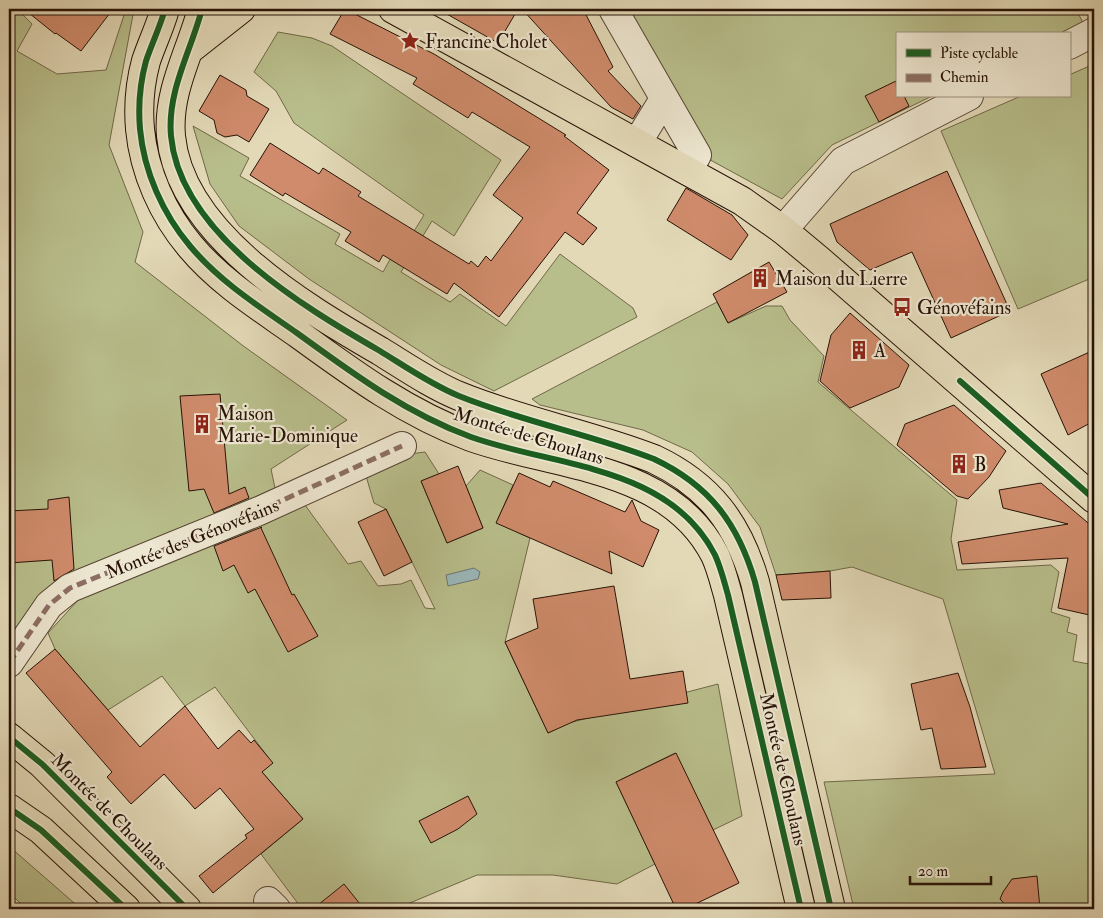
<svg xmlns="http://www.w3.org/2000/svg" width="1103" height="918" font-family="'IM FELL Double Pica',serif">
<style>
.green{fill:#b8be8b;stroke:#706848}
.water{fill:#9ab7ba;stroke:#6c7572}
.building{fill:#cf8b6b;stroke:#271206}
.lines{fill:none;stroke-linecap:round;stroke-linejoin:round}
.minor-casing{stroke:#564432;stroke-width:30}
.major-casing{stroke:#271206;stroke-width:30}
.minor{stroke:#ede6d0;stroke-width:28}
.major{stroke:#e3d9b7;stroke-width:28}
.quiet{stroke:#8d6e63;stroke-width:5;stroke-dasharray:10 5;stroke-linecap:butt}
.cycleway-casing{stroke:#ede6d0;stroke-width:9}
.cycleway{stroke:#1b5e20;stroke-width:6}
.labels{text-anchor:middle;stroke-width:4.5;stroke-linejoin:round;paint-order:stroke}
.poi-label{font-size:19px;fill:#271206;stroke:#ede6d0;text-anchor:start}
.street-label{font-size:19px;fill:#271206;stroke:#ede6d0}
</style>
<rect width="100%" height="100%" fill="#e3d9b7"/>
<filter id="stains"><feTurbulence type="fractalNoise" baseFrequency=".004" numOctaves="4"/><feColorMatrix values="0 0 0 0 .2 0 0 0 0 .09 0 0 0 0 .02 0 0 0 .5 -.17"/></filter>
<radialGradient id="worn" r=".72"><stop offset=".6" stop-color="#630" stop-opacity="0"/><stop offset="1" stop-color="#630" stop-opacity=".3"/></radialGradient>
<path class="green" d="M9,9H17L32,24L17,51L57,74L106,70L126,9H134L109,145L143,232L135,262L242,345L347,420L271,469L276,493L154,543L9,642Z
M625,9H1076L1084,25L1068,34H897V96H932L832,145L782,199L703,156Z
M278,32L312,38L332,46L501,160L454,236L432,221L401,272L450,302L460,294L506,326L560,254L633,308L637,317L494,391L441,365L309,279L239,226L210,184L193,126L249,158L240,176L340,234L335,244L383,272L392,256L398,257L424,215L294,123L276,91L254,72Z
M1094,64V277L1018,309L941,131L1021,96H1069V75Z
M717,302L728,323L766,306H782L790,320L824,356L818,382L957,500L951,539L957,570L1051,565L1059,572L1051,612L1070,618L1067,632L1077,635L1073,661L1094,665V909H854L824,782L995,774L943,599L852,567L830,571L776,575L760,527L728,484L692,452L643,430L540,405L532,399Z
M425,452L439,474L421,481L447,543L483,528L466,486L480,470L513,485L498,519L517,532L530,538L505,642L548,733L569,723L718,684L742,816L713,830L675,753L616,782L655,864L617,884L553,875H477L405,905L403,909H302L261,854L303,819L262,772L268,757L215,687L185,706L162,676L108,710L55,649L48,633L80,598L305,505L348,564L361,561L378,586L401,584L411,580L425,608L435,609L386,509L374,503L366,476L402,455Z
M9,847L11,848L81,909H26L9,892Z"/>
<path class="water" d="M474,568L480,572L478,579L448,586L446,575Z"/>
<path class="building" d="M24,9H113L81,51L56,33L55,34Z
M345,9L434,54L566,135L564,136L609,170L577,213L597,228L583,245L565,232L499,317L454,283L447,294L383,255L379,262L345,241L351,232L285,193L283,196L250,175L270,143L319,174L323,168L361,192L358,196L469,264L471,261L478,267L486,256L491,261L523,218L493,195L530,147L472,112L468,118L413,84L417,78L330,34Z
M438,9H518L498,43Z
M522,9H583L613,67L608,71L641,106L633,119L611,107Z
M220,75L246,90L247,96L269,109L249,142L237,135L225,137L217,133L214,120L199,111Z
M896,81L897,96H904L909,106L879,122L865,96Z
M947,171L1010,311L951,338L912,252L870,270L837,242L830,224Z
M686,188L732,215L748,235L731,260L667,220Z
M769,262L787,292L728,323L713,294Z
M850,313L909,365L899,387L850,408L820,381L831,335Z
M1094,350V421L1068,435L1041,374Z
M220,394L229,494L245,487L249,498L214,513L204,489L189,491L180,396Z
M954,405L1006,451L989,477L968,499L957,496L897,445L905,424Z
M458,466L483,528L447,543L421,481Z
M519,473L550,487L553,481L625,512L632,500L641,521L659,530L643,567L609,551L612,574L496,523Z
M1041,483L1094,528V616L1058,608L1068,558L962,564L958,542L1068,524L1003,508L999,490Z
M69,497L74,569L54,581L52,560L9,563V511L48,509V500Z
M386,509L412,562L384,576L358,522Z
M262,527L261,528L292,595L294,594L318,636L288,652L255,589L248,593L234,565L223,571L214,546Z
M830,571L831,598L782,600L776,575Z
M614,586L630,679L683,671L688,703L577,720L548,733L505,642L538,628L533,599Z
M55,649L140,747L185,706L218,749L239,730L251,743L254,740L273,763L262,772L303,819L213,893L199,876L247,838L245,835L254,829L220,788L195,809L164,774L131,804L107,777L112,772L26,673Z
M958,673L970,707L986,767L941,769L932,728L921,730L911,684Z
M676,753L739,883L685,909H676L616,782Z
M468,796L477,814L458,829L431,843L419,821Z
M1037,876L1040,909H1009L1000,899L1003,892L1012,879Z
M344,884L364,909H313Z"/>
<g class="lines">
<g class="minor-casing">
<path id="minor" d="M613,9L697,155L688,171
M1069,45L1094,32
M637,143L664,99
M783,230L843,161L969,96
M9,663L49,605L70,588L259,511L402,446
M268,901L276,909"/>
</g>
<g class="major-casing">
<path id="major" d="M165,9C160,27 152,43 146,61C140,83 138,106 140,129C144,172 163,214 190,246C220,282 260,307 297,333C352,373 406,413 471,437C555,467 669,465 715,555C721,568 724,581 728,595L801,909
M202,9C191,51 167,91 171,136C180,234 304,307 380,351C406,367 432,385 459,396C523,422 590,434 654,459C709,485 738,523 755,582L831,909
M393,9L742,201L783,230L819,260L1094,499
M189,50L241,9
M9,737L42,764L187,909
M9,808L41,830L126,909"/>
</g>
<use href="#minor" class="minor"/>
<use href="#major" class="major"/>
<path class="quiet" d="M9,663L49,605L70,588L259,511L402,446"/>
<g class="cycleway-casing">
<path id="cycleway" d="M165,9C160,27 152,43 146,61C140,83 138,106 140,129C144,172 163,214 190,246C220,282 260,307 297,333C352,373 406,413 471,437C555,467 669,465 715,555C721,568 724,581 728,595L801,909
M202,9C191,51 167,91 171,136C180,234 304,307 380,351C406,367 432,385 459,396C523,422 590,434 654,459C709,485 738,523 755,582L831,909
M960,381L1094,499
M9,737L42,764L187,909
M9,808L41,830L126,909"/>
</g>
<use href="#cycleway" class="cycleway"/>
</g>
<defs>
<g id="sight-bare" transform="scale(1.5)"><path d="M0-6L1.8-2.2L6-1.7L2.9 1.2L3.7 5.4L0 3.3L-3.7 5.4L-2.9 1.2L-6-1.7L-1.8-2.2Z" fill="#8f2418" stroke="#ede6d0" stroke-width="2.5" paint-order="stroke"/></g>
<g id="building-bare" transform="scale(1.5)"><path d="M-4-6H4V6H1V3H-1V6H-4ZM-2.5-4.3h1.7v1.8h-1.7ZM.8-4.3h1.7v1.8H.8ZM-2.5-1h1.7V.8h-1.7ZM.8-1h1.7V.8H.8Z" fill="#8f2418" stroke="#ede6d0" stroke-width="2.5" paint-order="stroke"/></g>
<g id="bus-bare" transform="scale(1.5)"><path d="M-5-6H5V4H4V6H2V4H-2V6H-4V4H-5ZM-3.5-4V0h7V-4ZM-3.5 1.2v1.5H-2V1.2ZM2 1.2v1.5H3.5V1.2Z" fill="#8f2418" stroke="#ede6d0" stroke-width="2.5" paint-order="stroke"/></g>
</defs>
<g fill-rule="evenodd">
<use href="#sight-bare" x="410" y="41"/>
<use href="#building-bare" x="760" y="278"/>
<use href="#bus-bare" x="902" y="307"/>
<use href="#building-bare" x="859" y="350"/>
<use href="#building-bare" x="202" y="424"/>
<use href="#building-bare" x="959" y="464"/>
</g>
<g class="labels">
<g class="poi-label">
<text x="425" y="48">Francine Cholet</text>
<text x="775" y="285">Maison du Lierre</text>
<text x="917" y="314">Génovéfains</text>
<text x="874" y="357">A</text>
<text x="217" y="420">Maison<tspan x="217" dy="22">Marie-Dominique</tspan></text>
<text x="974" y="471">B</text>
</g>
<g class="street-label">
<text transform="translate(529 435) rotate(17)" y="7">Montée de Choulans</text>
<text transform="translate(192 538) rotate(-22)" y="7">Montée des Génovéfains</text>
<text transform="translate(784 769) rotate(77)" y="7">Montée de Choulans</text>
<text transform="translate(110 811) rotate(45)" y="7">Montée de Choulans</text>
</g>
</g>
<rect width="1103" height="918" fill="none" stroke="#e3d9b7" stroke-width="30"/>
<rect x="10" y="10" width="1083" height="898" fill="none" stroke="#271206" stroke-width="2.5"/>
<rect x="15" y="15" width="1073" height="888" fill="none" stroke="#271206"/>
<rect x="896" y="32" width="175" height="65" fill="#ede6d0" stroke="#9e917f"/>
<rect x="906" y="49" width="25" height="8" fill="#1b5e20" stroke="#9e917f"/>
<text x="940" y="58" font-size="15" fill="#271206">Piste cyclable</text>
<rect x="906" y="74" width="25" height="8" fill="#8d6e63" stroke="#9e917f"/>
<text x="940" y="82" font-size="15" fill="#271206">Chemin</text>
<path d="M910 876v8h81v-8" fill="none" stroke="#271206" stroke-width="2.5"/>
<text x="918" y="876" font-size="15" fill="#271206" stroke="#ede6d0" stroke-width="4" paint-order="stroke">20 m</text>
<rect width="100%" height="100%" filter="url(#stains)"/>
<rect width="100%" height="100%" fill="url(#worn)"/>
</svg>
